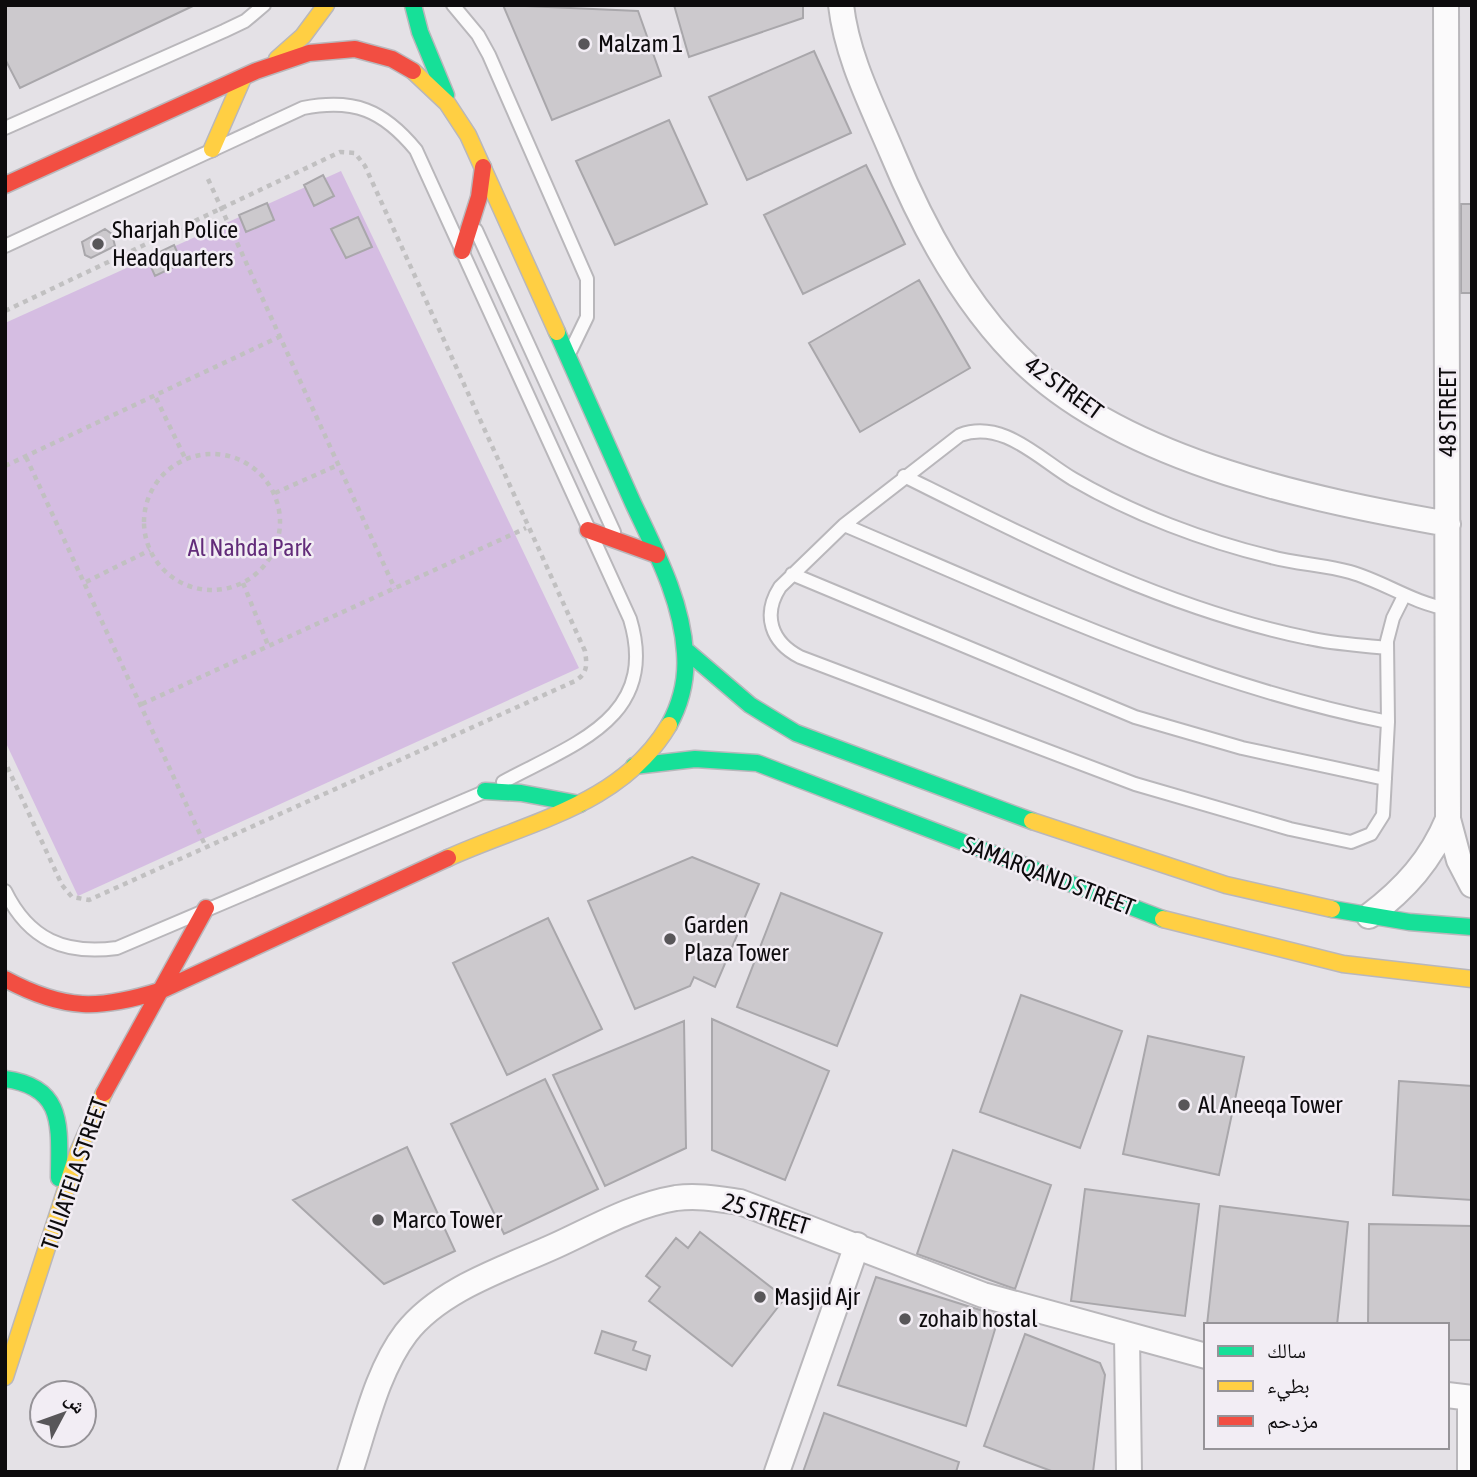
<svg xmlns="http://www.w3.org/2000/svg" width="1477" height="1477" font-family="'Asap Condensed','Noto Naskh Arabic',sans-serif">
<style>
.green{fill:#d5bde2}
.building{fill:#ccc9cd;stroke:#a9a7ab;stroke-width:2}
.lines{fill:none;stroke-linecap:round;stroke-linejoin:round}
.lane-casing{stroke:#b9b7bb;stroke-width:16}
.street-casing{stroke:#b9b7bb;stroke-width:28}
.fast-casing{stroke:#b9b7bb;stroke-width:19}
.slow-casing{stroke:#b9b7bb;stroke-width:19}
.jam-casing{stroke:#b9b7bb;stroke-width:19}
.path{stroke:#c1c0c1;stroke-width:4.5;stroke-dasharray:5 5;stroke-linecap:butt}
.lane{stroke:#fbfafb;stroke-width:12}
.street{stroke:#fbfafb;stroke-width:24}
.fast{stroke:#16e098;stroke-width:16}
.slow{stroke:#ffcf43;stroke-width:16}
.jam{stroke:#f24e42;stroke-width:16}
.poi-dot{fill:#585659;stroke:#f2edf4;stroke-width:2.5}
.labels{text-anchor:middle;stroke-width:5;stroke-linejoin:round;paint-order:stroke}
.poi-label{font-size:24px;fill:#0d0b0d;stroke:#f2edf4;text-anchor:start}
.street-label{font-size:24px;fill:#0d0b0d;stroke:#f2edf4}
.park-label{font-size:24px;fill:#622b79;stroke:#f2edf4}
</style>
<rect width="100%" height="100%" fill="#e4e1e6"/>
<path class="green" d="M341,171L579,668L78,896L5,741V323Z"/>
<path class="building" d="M5,5H195L20,88L5,59Z
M503,5L638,11L661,76L552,120Z
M674,5H803V18L689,57Z
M814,51L851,133L747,180L709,97Z
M669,120L707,204L615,245L576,161Z
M866,165L905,244L803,294L764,215Z
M323,175L334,196L314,206L304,185Z
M267,203L274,220L246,232L239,215Z
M1461,204H1472V293H1461Z
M358,217L372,247L346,258L331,229Z
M105,229L112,234L115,246L91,258L85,255L82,242Z
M174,245L182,263L155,276L147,258Z
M919,280L970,368L860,432L809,343Z
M692,857L759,884L715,987L694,977L690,986L635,1009L588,901Z
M781,893L882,933L837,1046L737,1007Z
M548,918L602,1029L507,1075L453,963Z
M1021,995L1122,1031L1080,1148L980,1112Z
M712,1019L829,1071L785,1180L712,1150Z
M684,1021L686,1148L605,1186L553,1075Z
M1148,1036L1244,1057L1219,1175L1123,1154Z
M545,1079L598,1189L504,1234L451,1124Z
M1399,1081L1472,1086V1200L1393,1195Z
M407,1147L455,1251L384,1284L293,1200Z
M953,1150L1051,1185L1015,1289L917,1254Z
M1085,1189L1199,1204L1185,1316L1071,1301Z
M1220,1206L1348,1222L1337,1325H1207Z
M1369,1224L1472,1226V1340H1447V1325H1368Z
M700,1232L785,1298L732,1366L649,1301L660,1287L646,1276L676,1238L688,1248Z
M876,1277L999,1316L966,1426L838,1385Z
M602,1331L636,1342L633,1350L650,1356L646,1370L595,1353Z
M1025,1334L1100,1363L1105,1375L1093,1472H1054L984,1446Z
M824,1413L959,1462L956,1472H803Z"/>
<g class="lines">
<g class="lane-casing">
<path id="lane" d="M453,5L478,35L489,55L587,279V317L571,350
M5,128L224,31L245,21L264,5
M476,230L614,532
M5,246L303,108C354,98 383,110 416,150L630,619C660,718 573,744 503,782
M904,476C1033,540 1166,609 1308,638C1334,644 1361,645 1387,648
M844,525C1021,600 1197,684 1388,722
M792,574L1135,717L1242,748L1385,779
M1404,596L1393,618L1387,641L1388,722L1383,815L1371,834L1351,842L1290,829L1135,784L800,657C771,642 762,615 780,587L844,525L960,435C1003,419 1039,459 1073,479C1133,514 1205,541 1271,557C1297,564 1325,565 1350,572C1385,582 1412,603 1449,609
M5,891C29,940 65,955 117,948L484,792"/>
</g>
<g class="street-casing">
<path id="street" d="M841,5C847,58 873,107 893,155C925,232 968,311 1030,368C1134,463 1313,500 1448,524
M1446,5L1448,819L1459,860L1472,885
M1369,916C1405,889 1431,860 1448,819
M1127,1336L1129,1472
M1447,1395L1472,1398
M1470,1398V1472
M350,1472C365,1427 377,1371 406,1333C441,1288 507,1268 557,1245C596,1227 634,1205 676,1198C698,1195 719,1199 740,1202L983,1295L1206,1356
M777,1472L857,1245"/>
</g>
<g class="fast-casing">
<path id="fast" d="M413,5L420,32L446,95
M557,332C582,389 608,446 633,503C655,550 682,600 685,653C687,678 681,703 669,725
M688,652L750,705L796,733L1032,821
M634,766L695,759L757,763L1163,919
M485,791L521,793L580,804
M1332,909L1409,922L1472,927
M5,1079C66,1087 59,1128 59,1178"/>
</g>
<g class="slow-casing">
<path id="slow" d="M277,59L303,36L326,5
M413,71L447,103L468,135L557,332
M212,149L243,78
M1032,821L1226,885L1332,909
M448,858C527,822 621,806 669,725
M1163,919L1343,964L1472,979
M5,1377L78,1152L104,1093"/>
</g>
<g class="jam-casing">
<path id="jam" d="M5,185L256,71L309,53L355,49L392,59L413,71
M462,251L479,197L483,167
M588,530L657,555
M5,979C65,1011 99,1010 162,990L448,858
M104,1093L206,908"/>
</g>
<path class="path" d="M208,179L395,589
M5,311L340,152L355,153L365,166L585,651C587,665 588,673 575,681L89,900L72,897L62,885L5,762
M156,398L185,458
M144 522a68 68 0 1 1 136 0a68 68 0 1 1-136 0Z
M26,457L205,845
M5,466L281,336
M275,493L338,465
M86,582L150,550
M243,583L268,645
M142,704L526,528"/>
<use href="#lane" class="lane"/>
<use href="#street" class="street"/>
<use href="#fast" class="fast"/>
<use href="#slow" class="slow"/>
<use href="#jam" class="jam"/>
</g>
<g class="poi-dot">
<circle cx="584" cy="44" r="7"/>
<circle cx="98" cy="244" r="7"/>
<circle cx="670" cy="939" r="7"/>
<circle cx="1184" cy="1105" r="7"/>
<circle cx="378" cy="1220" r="7"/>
<circle cx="760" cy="1297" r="7"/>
<circle cx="905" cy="1319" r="7"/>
</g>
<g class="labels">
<g class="poi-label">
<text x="598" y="52">Malzam 1</text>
<text x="112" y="238">Sharjah Police<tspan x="112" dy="28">Headquarters</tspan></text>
<text x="684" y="933">Garden<tspan x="684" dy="28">Plaza Tower</tspan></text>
<text x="1198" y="1113">Al Aneeqa Tower</text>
<text x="392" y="1228">Marco Tower</text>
<text x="774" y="1305">Masjid Ajr</text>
<text x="919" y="1327">zohaib hostal</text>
</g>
<g class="street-label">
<text transform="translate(1064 388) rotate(36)" y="8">42 STREET</text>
<text transform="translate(1448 412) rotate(-90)" y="8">48 STREET</text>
<text transform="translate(1049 876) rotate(21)" y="8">SAMARQAND STREET</text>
<text transform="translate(75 1174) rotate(-71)" y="8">TULIATELA STREET</text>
<text transform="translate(766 1214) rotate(17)" y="8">25 STREET</text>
</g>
<g class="park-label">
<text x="250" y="556">Al Nahda Park</text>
</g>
</g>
<rect width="1477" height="1477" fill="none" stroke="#0d0b0d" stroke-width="14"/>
<rect x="1204" y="1323" width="245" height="126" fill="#f2edf4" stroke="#969398" stroke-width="2"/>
<rect x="1218" y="1346" width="35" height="10" fill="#16e098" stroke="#969398" stroke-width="2"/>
<text x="1267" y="1358" font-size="21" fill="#0d0b0d">سالك</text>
<rect x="1218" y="1381" width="35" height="10" fill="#ffcf43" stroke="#969398" stroke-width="2"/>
<text x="1267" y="1393" font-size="21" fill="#0d0b0d">بطيء</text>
<rect x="1218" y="1416" width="35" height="10" fill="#f24e42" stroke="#969398" stroke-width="2"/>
<text x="1267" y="1428" font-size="21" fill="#0d0b0d">مزدحم</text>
<g transform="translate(63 1414) rotate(49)"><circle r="33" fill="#f2edf4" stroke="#969398" stroke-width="2"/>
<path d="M0-5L12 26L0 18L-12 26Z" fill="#585659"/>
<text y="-10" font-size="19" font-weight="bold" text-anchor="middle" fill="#0d0b0d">ش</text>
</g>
</svg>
